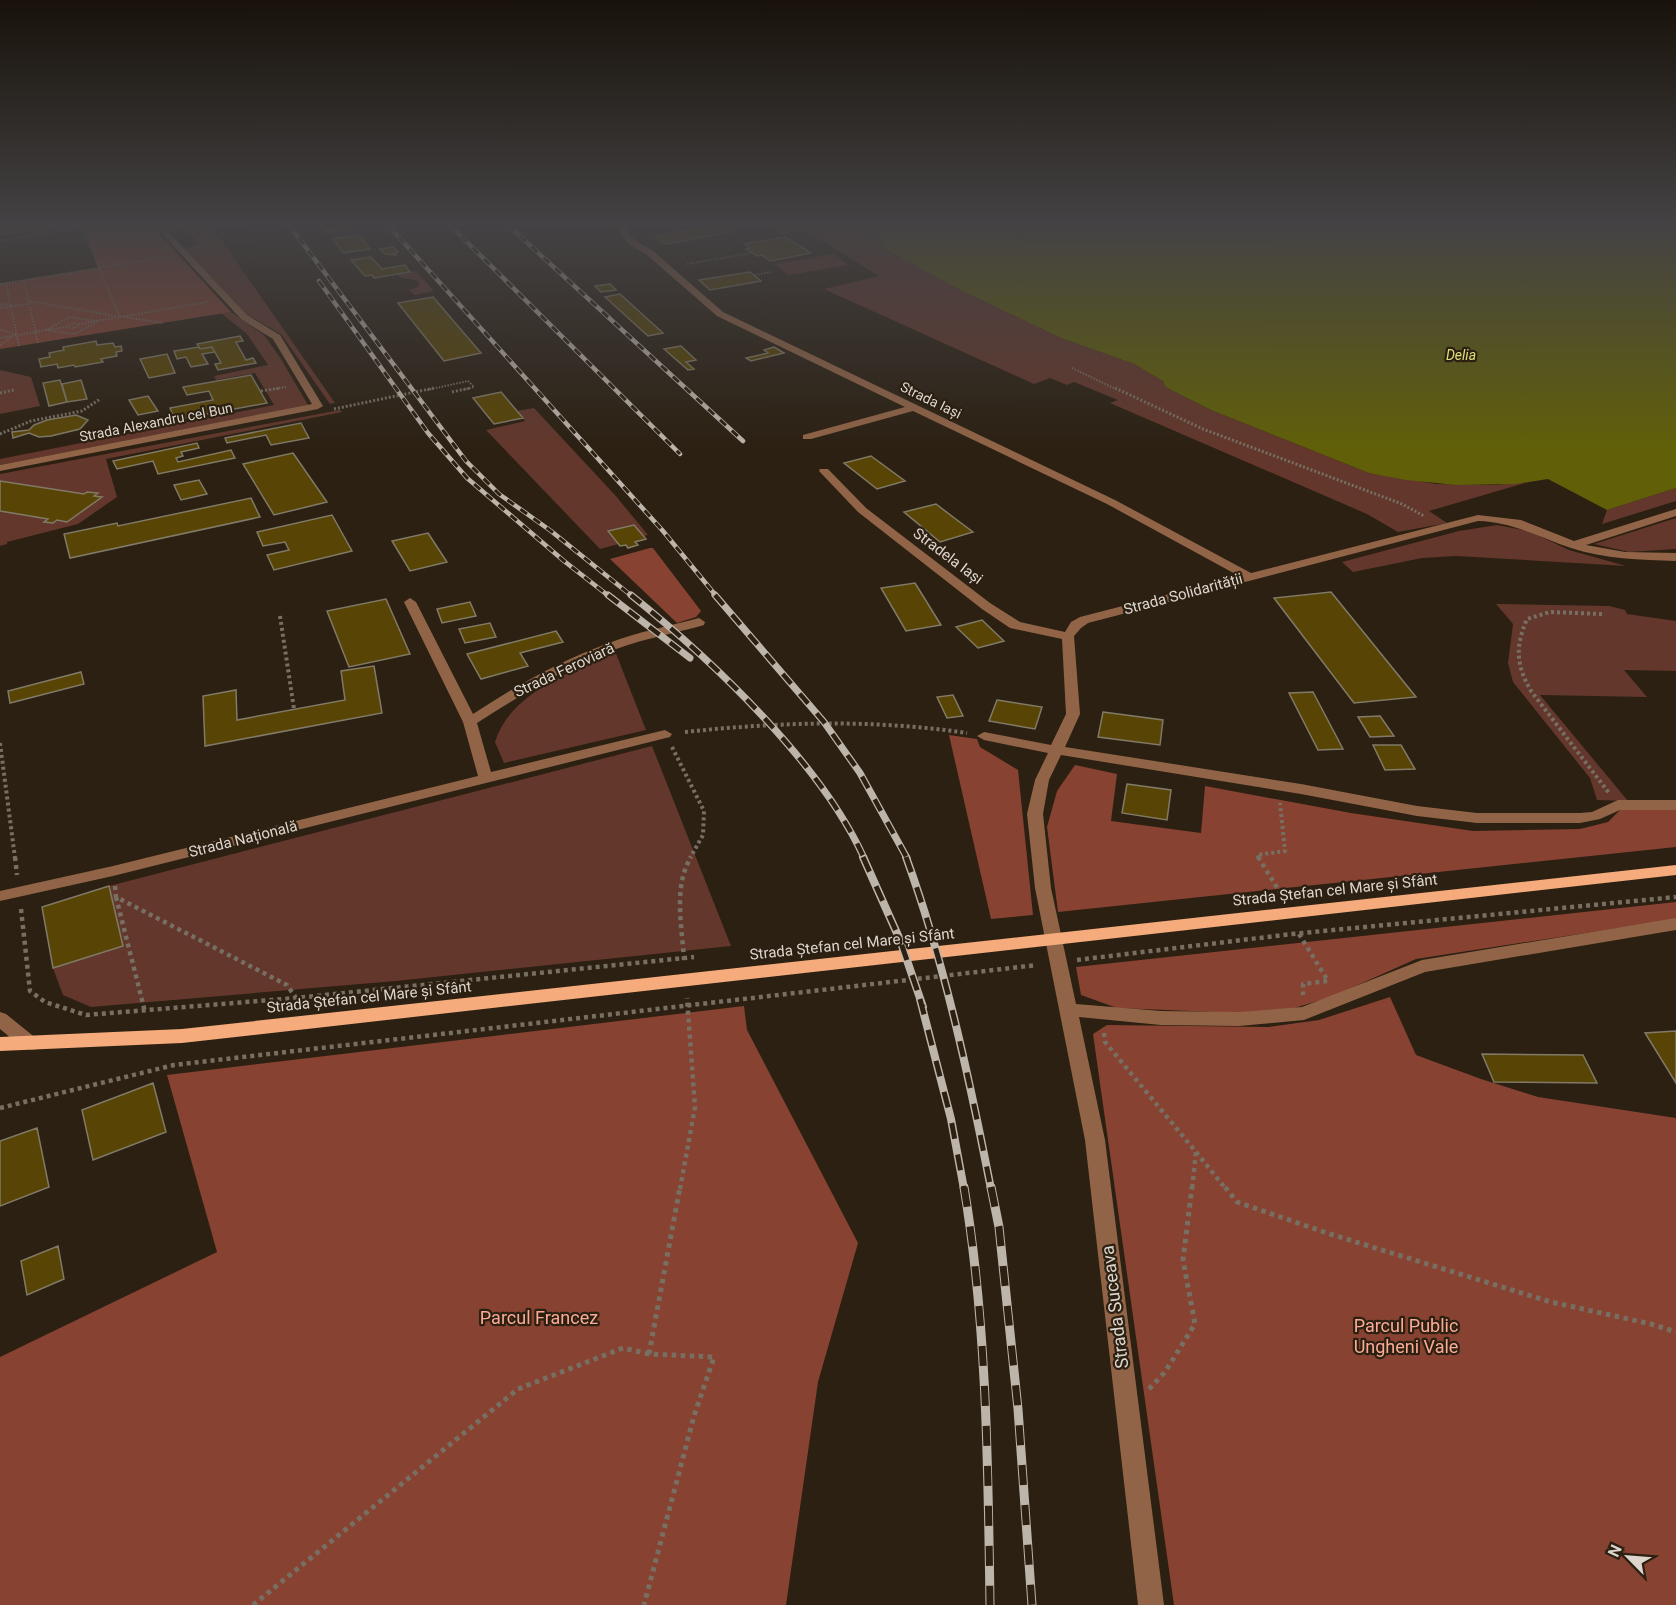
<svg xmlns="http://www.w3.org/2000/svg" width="1676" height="1605" font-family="Roboto,sans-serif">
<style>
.green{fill:#63372b}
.forest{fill:#874231}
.water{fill:#616009}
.building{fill:#584505;stroke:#817a67;stroke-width:1.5}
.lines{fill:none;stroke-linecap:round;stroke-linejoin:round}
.path-far4{stroke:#786f63;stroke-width:2;stroke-dasharray:1.5 1.5;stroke-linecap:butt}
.path-far3{stroke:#786f63;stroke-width:3;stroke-dasharray:2 2;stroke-linecap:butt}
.path-far2{stroke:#786f63;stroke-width:4;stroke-dasharray:3 3;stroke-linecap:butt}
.path-far1{stroke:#786f63;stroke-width:4.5;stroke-dasharray:4 4;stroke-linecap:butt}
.path{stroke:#786f63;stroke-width:5;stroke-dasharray:4.5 4.5;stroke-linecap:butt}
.minor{fill:#916447;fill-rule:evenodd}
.major{fill:#f5ab7b;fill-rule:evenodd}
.rail-far3-casing{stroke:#bdb4aa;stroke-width:4.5}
.rail-far2-casing{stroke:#bdb4aa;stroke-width:7}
.rail-far1-casing{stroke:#bdb4aa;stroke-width:8}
.rail-casing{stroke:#bdb4aa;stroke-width:9}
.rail-far3{stroke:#2b2012;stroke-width:3;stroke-dasharray:8;stroke-linecap:butt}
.rail-far2{stroke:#2b2012;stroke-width:4.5;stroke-dasharray:13;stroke-linecap:butt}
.rail-far1{stroke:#2b2012;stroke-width:5;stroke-dasharray:16;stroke-linecap:butt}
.rail{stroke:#2b2012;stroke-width:7;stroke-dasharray:20;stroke-linecap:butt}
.labels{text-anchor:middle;stroke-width:4.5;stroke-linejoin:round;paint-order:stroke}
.far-water-label{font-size:14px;font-style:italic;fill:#e0e076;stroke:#2b2012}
.far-street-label{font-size:14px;fill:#ded6cd;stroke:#2b2012}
.street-label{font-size:15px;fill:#ded6cd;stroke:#2b2012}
.near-street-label{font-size:18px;fill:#ded6cd;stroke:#2b2012}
.near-park-label{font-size:18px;fill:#fdaa94;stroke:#2b2012}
</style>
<rect width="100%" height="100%" fill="#2b2012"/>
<path class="green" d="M163,225H207L222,241L335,403L330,404L281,334L246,314L184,248L200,244L184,228L168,230Z
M797,225H866L887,250L960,290L1061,338L1134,364L1163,381L1165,386L1171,390L1211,410L1369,473L1436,484L1494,485L1529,482L1429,511L1447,523L1398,532L1367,514L1110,403L1118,400L1074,382L1067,385L1050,378L1034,384L824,289L879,276Z
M834,254L848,265L789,275L775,264Z
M416,271L434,291L414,295L409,290L418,287L419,282C412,277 403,281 396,274Z
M231,312L264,335L281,359L308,405L0,465V459L274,405L255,373L216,380L214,376L268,365L247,334L221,313Z
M0,370L31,377L40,406L0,414Z
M534,408L615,495L648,535L643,536L634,525L609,531L619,544L600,549L486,430L525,421L517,411Z
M340,410L342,412L106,459L117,497L78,524L7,542V544L0,546V511L48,519L45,522L53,523L57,520L67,522L97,494L87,492L84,494L0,481V474Z
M1676,488V501L1602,524L1607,510Z
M1676,518V549L1629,552L1594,544Z
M1497,525L1529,531L1569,550L1626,566L1456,556L1422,558L1353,572L1342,562L1459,531Z
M1496,604L1609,606L1625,610L1627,614L1676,621V671L1624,670L1647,697L1540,695L1628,801L1597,800L1590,778L1513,682L1508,663L1513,624Z
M615,651L646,730L504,763L495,742C510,692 573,672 615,651Z
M652,746L731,946L396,981L91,1007L63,995L53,968L123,946L109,886Z"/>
<path class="forest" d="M108,225H151L231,312L0,349V284L98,268L86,228Z
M650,548H653L701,611L696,617L677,623L610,559Z
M949,735L977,739L980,747L1018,770L1033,915L991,919Z
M1075,765L1117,774L1111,821L1201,833L1205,786L1351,813L1473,831L1580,829L1608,822L1620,810H1676V847L1058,912L1047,827L1057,791Z
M1676,902V919L1416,959L1331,997L1291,1009L1240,1013L1117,1008L1081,995L1076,967Z
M1390,997L1416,1055L1481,1079L1538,1097L1676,1118V1605H1174L1093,1034L1107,1025L1269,1027L1319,1020Z
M744,1006L747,1030L858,1243L818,1382L786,1605H0V1357L217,1252L167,1075Z"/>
<path class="water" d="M866,225H1676V488L1607,510L1548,479L1515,484L1456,485L1406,480L1369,473L1211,410L1171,390L1165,386L1163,381L1134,364L1061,338L960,290L887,250Z"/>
<path class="building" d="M0,225H68L5,234H0Z
M321,225H346L349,229L327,232Z
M718,225L729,232L666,244L655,236Z
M798,225L804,229L782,233L776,229Z
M359,235L370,249L343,253L333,239Z
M785,237L811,253L770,261L762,255L757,256L746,249L750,248L744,244Z
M393,247L398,252L394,253L396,255L385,254L380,249Z
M371,257L382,269L405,265L410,272L374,278L372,275L365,276L351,260Z
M750,272L761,281L710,290L699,280Z
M610,284L616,290L601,292L595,286Z
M620,294L663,333L648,336L605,297Z
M433,297L481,353L444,361L398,303Z
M240,336L243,341L236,342L246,360L253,358L256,363L218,370L215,364L221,363L212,347L200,349L197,344Z
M96,341L97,345L113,343L115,347L121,346L122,351L116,352L117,356L101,359L103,362L75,367L74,365L58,368L57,364L41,367L39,359L50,357L49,353L64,350L63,347Z
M681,346L696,360L686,362L694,369L688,370L664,349Z
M199,347L200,349L212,347L215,352L202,354L208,364L191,367L186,357L177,359L174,351Z
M774,347L784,353L751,361L746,358L768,353L764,350Z
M167,354L175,373L149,378L140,359Z
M251,375L267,403L175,420L170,408L213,400L209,391L187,395L183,387Z
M60,380L67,402L49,406L43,383Z
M81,380L87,399L67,402L62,384Z
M501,392L517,411L523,418L494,424L473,398Z
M148,396L158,411L138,415L129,400Z
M76,415L88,420L80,429L51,436L39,437L29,433L13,438L12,432L29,430L34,425L47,420Z
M301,423L309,438L271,445L266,435L227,443L225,438Z
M197,443L199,448L181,452L183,456L176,458L178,462L231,450L235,458L158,474L153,461L117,469L113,461Z
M293,453L327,502L274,515L243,464Z
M871,456L905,481L877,489L844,463Z
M199,480L207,494L181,500L174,485Z
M0,481L84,494L87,492L98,493L94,496L102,497L67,522L57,520L53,523L44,522L48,519L0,511Z
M251,498L260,517L70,558L64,534L117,523L118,526Z
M936,504L957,520L973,532L940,542L904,512Z
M332,515L352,551L274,570L267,555L289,550L285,542L263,546L257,532Z
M634,525L646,539L635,542L638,545L628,548L626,545L620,546L608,531Z
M428,533L447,562L410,571L392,541Z
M915,583L941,625L906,631L881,588Z
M1331,592L1416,697L1354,703L1274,598Z
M386,599L410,654L349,667L327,611Z
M470,602L476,616L442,623L437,609Z
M982,620L1004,641L978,648L956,627Z
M490,623L496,637L465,643L459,629Z
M556,631L563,642L520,653L528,666L481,679L467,654Z
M374,666L382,713L205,746L203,696L236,690L237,720L345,700L341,671Z
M81,672L84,684L10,703L8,691Z
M1313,692L1343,749L1318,750L1289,693Z
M953,695L963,716L947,718L937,697Z
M997,700L1042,707L1035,729L989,721Z
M1103,712L1163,720L1160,745L1098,737Z
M1380,716L1394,736L1370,737L1358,717Z
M1373,745H1401L1415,769L1385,770Z
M1127,784L1171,790L1167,820L1122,813Z
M109,886L123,946L53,968L42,907Z
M1676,1031V1083L1645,1033Z
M1482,1054L1583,1055L1597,1083L1494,1082Z
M153,1083L166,1132L93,1160L82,1110Z
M37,1128L49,1187L0,1206V1141Z
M58,1246L64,1279L27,1295L21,1261Z"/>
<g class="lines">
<path class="path-far4" d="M82,227L120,317
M711,235L714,237
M683,240L686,242
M0,241L95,225
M687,264L752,253
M755,275L771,272
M24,280L38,343
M6,283L19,346
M0,284L167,257
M28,301L116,316
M0,304L10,305
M11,306L29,304
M0,308L11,307
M69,317L98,321L75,334L46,330Z
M124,317L163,323
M74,323L79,325L73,328L65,327Z
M79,324L208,302
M0,330L16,334
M0,338L65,327
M0,345L12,337
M1072,368L1118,390
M270,390L286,387
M427,390L468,381L474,387L463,390"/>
<path class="path-far3" d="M1115,388L1203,429L1402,504L1424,516
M261,391L280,388
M452,392L470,388
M0,393L14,390
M334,409L434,388
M0,434L31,421L82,411L100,399"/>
<path class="path-far2" d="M1602,614L1550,612L1527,619C1515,647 1516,665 1531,691L1609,793
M280,616L294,709
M685,732C780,722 872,719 967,733
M0,743L15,858
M672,747L704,811L703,835L690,858
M1259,858L1257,855L1285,851L1280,803"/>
<path class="path-far1" d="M15,857L17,875
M1258,857L1283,897
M115,886L116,897L287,985L296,998
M116,897L145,1012
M21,909L30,991L45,1002L86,1015L296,998L694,957
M1299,934L1328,981L1303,984V995
M684,960C682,926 673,887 691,857
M1077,960L1292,934L1676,897
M1104,1033L1105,1042L1196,1152L1192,1189
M0,1108L174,1065L1037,965
M1196,1152L1226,1189
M680,1189L695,1107L687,998"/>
<path class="path" d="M1225,1187L1237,1202L1330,1234L1551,1302L1651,1324L1676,1332
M649,1354L680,1187
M1149,1389L1165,1372L1195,1324L1183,1260L1192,1187
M253,1605L518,1389L623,1348L649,1354L714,1357L694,1416L644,1605"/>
<path class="minor" d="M154,225H162L247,315L280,335L323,406L318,409L0,471V465L312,404L273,339L241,319Z
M618,225H626L630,235L636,241L652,250L723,312L1115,500L1251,573L1478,515L1521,520L1574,541L1676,509V516L1586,545L1625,552L1676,553V561C1640,560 1605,559 1571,548C1539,537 1513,522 1478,521L1088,623L1081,628L1074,636L1080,714L1065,747L1301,784L1417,806L1477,813H1580L1592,812L1618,800H1676V810H1620L1600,819L1580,823H1477L1417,816L1301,794L1061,755L1049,780L1043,814L1051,888L1076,1004L1161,1011L1239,1012L1302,1007L1422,960L1676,918V930L1425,972L1304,1020L1239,1026L1161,1025L1079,1017L1105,1140L1164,1605H1138L1085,1140L1035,888L1027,814L1035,780L1048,753L984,740L977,736L984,732L1051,745L1066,714L1062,639L1010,628L982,609L858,512L819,471L820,469H828L866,508L990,603L1020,622L1065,632L1071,622L1080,617L1239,576L1107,504L913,411L811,439H803V435L905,407L717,316L646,254L630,245L622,236Z
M410,598L416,602L473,714C516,686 561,660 609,643C638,632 669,626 699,618L705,622L704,625C676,633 647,638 619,648C568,666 522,694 477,723L491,772L665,730L672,734L670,737L113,876L0,901V891L113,866L478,776L463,722L404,602Z
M0,1012L6,1014L37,1039L40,1044L37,1049C23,1053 11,1037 0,1029Z"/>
<path class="major" d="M1676,865V875L182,1043L0,1051V1037L182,1029Z"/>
<g class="rail-far3-casing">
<path id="rail-far3" d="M289,225L466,461L499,494L551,531L633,597
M388,225L663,531L717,597
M450,225L680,454
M508,225L743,441
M319,281L428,433L467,478L564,561L610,597"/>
</g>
<g class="rail-far2-casing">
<path id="rail-far2" d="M608,595L690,658
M631,595C712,660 821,763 864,858
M715,595L824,722L860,773L907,858"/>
</g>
<g class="rail-far1-casing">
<path id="rail-far1" d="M863,857L900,940L923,1007
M906,857C945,964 969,1077 991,1189
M920,999L951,1119L964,1189"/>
</g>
<g class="rail-casing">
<path id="rail" d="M964,1187C987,1325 988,1466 990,1605
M991,1187L999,1227L1018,1409L1032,1605"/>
</g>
<use href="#rail-far3" class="rail-far3"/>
<use href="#rail-far2" class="rail-far2"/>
<use href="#rail-far1" class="rail-far1"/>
<use href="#rail" class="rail"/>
</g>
<linearGradient id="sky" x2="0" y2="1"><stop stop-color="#18120a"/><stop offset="0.5" stop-color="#444244"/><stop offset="1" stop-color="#444244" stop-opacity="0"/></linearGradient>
<rect width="1676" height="449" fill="url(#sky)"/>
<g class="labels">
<g class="far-water-label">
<text x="1461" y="360">Delia</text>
</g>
<g class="far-street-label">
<text transform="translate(931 400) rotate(26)" y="5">Strada Iași</text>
<text transform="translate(156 422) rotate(-11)" y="5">Strada Alexandru cel Bun</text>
</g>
<g class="street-label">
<text transform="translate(948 556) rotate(37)" y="5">Stradela Iași</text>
<text transform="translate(1183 594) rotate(-15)" y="5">Strada Solidarității</text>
<text transform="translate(564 670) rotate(-25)" y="5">Strada Feroviară</text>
<text transform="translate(243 839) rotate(-14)" y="5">Strada Națională</text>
<text transform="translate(1335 890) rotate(-6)" y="5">Strada Ștefan cel Mare și Sfânt</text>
<text transform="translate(852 944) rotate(-6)" y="5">Strada Ștefan cel Mare și Sfânt</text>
<text transform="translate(369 997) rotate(-6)" y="5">Strada Ștefan cel Mare și Sfânt</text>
</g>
<g class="near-street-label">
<text transform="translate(1115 1307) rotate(-97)" y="6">Strada Suceava</text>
</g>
<g class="near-park-label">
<text x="539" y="1324">Parcul Francez</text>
<text x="1406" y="1332">Parcul Public<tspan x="1406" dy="21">Ungheni Vale</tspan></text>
</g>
</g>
<g transform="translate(1628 1557) rotate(295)" stroke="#2b2012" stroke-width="4.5" paint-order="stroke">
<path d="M0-4.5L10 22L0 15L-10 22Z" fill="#ded6cd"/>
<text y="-9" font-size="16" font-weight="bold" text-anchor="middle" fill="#ded6cd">N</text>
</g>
</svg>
